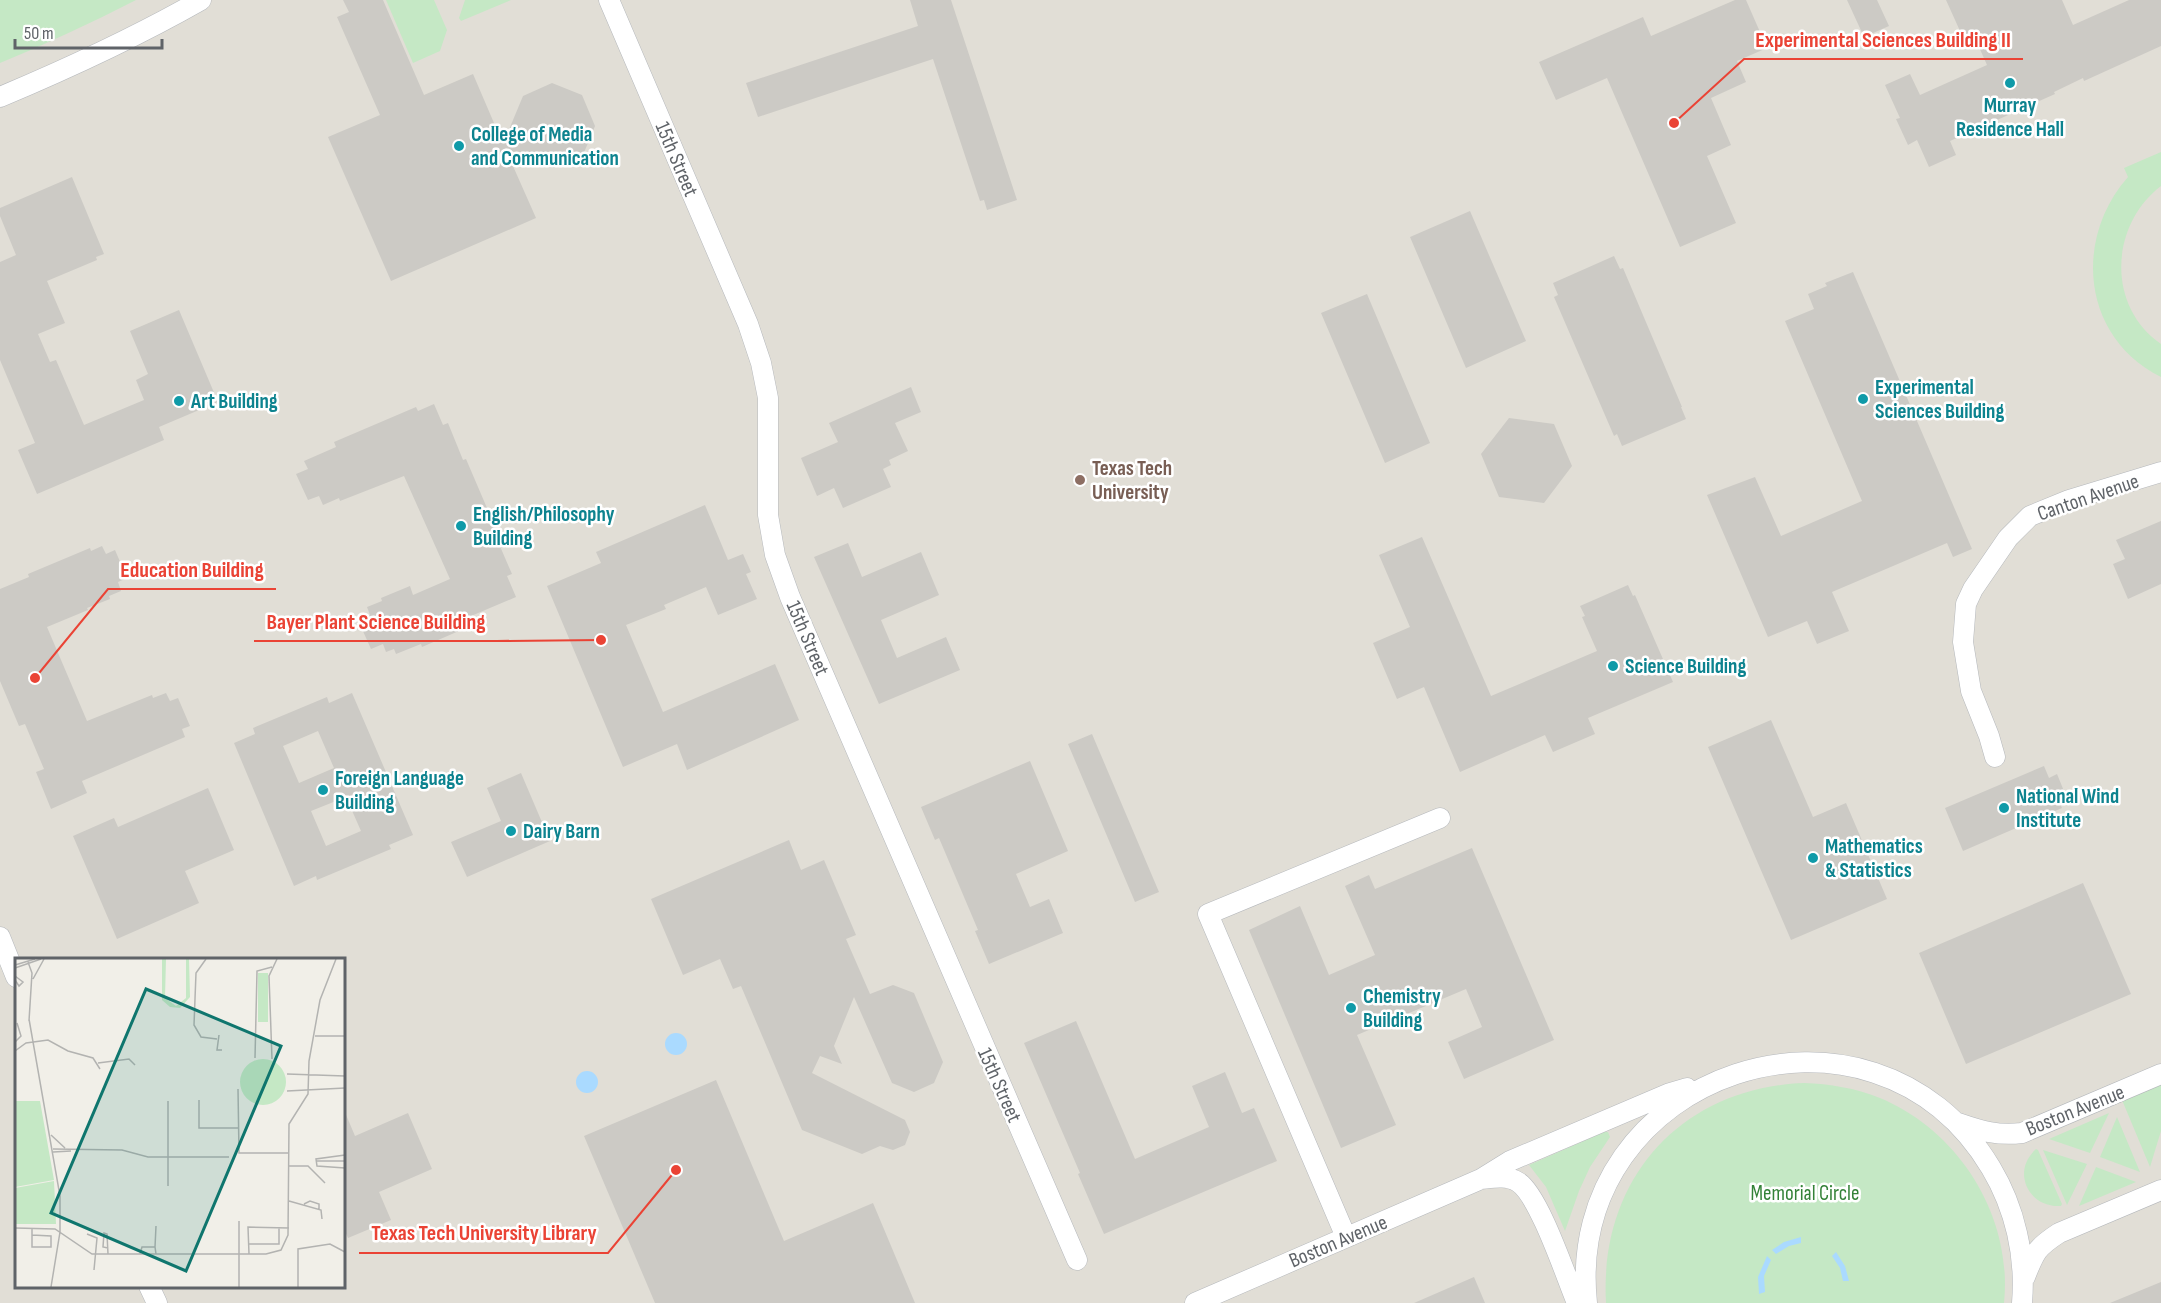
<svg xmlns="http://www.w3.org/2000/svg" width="2161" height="1303" font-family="'Sofia Sans Condensed',sans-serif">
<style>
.education{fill:#e1ded6;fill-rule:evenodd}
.green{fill:#c5e8c5}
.water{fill:#aadaff}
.building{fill:#cccac5;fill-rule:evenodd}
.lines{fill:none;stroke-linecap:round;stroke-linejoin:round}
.street-casing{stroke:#b5b8bc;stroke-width:21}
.street{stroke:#fff;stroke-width:20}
.culture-dot{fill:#0f9aa8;stroke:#fff;stroke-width:2}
.education-dot{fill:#8d6e63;stroke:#fff;stroke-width:2}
.labels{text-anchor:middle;stroke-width:5;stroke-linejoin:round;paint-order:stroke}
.culture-label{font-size:21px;font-weight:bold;fill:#0d838f;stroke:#fff;text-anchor:start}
.street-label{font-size:21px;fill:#5f6368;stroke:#fff}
.education-label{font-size:21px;font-weight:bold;fill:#785e54;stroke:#fff;text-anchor:start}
.park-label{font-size:21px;fill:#348238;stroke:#fff}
.inset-road{fill:none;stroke:#b3b3b1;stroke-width:1.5}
.view{fill:#0f766e;fill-opacity:0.15;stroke:#0f766e;stroke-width:3}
.inset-edge{fill:none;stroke:#5f6368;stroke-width:3}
.leader{fill:none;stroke:#ea4335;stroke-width:2}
.callout-dot{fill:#ea4335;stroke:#fff;stroke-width:2}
.callout-label{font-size:22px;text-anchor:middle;font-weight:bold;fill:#ea4335;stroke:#fff;stroke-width:5;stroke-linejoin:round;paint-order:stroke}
</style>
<rect width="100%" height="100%" fill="#f1efe8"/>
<path class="education" d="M0,0H2161V1303H0ZM16,960H344V1286H16Z"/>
<path class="green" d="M0,0H136C91,23 46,44 0,63Z
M386,0H434L447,30L440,51L413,63Z
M465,0H511L461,21L459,18Z
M2161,152V186C2110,225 2106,306 2161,344V377C2082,338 2073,239 2128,177L2124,168Z
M1804,1083C1830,1084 1855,1088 1880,1098C1959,1131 2013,1216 2004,1303H1606C1599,1180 1680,1088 1804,1083Z
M2161,1084V1131L2150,1167L2122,1100Z
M2109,1113L2090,1153L2049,1139Z
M2117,1117L2140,1172L2100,1157Z
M1604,1132H1608L1610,1137L1590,1167L1579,1191L1565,1231L1546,1187L1529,1165Z
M2036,1149L2038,1150L2062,1204L2061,1206C2028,1208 2011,1171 2036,1149Z
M2043,1150L2087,1164L2067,1205Z
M2096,1167L2136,1182L2079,1206Z"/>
<path class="water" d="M665 1044a11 11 0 1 1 22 0a11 11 0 1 1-22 0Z
M576 1082a11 11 0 1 1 22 0a11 11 0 1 1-22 0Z
M1801,1237V1243L1789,1246L1776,1254L1772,1250L1784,1242Z
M1836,1252L1845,1266L1849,1281H1843L1840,1268L1832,1256Z
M1767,1256L1771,1260L1764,1276L1765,1292L1759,1294L1758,1277Z"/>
<path class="building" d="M343,0H383L424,95L473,74L503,144L523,96L552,83L582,95L595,126L583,155L553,168L505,148L536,218L391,281L328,137L380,115L337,17L349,12Z
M910,0H951L1017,200L987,210L984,200L980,201L933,59L758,117L746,83L918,26Z
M1735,0H1746L1767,48L1737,61L1746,82L1711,98L1731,145L1707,156L1736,223L1680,247L1607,78L1556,100L1539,62L1643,17L1651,36Z
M1847,0H1877L1889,26L1864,37Z
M1946,0H2062L2073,25L2129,0H2161V46L2084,81L2083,78L2054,92L2055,94L1950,141L1956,155L1929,167L1917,140L1908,145L1896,119L1900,118L1885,85L1910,74L1920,95L1987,65L1975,38L1965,42Z
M72,177L104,254L96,257L97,260L47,281L65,323L38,334L50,362L56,360L84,425L144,400L136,380L148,374L130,331L179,310L218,402L159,427L164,440L37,494L18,450L35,443L0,360V262L16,255L0,216V208Z
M1470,211L1526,341L1466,368L1410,237Z
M1614,256L1620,269L1623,268L1682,407H1681L1686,419L1622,446L1617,434L1614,436L1554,297L1558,295L1553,283Z
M1853,272L1972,549L1953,557L1947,543L1832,592L1849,631L1817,644L1807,621L1768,637L1707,495L1755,477L1781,536L1862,501L1785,321L1814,309L1808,294L1827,286L1825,283Z
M1367,294L1430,443L1385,463L1321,313Z
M911,387L921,412L895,423L908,451L889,460L891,465L883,469L891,487L843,508L834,488L817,496L801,458L838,442L829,423Z
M434,404L443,425L448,423L463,460L466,459L499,536L496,537L512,574L507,576L516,597L471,616L475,624L422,647L421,644L396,654L394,649L386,652L383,644L371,649L358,620L370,615L367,607L382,601L381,598L410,586L413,595L450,579L404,476L340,501L339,498L323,505L319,496L308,500L296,474L308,469L304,461L336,447L334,442L416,407L418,411Z
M1509,418L1554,424L1572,466L1544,503L1499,497L1481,454Z
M705,505L728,560L743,554L751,572L746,574L757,599L718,615L706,587L664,605L666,609L626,625L663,712L775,664L799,720L687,770L677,744L623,767L547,586L601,563L596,552Z
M2161,521V584L2128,599L2113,564L2125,559L2116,540Z
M1422,537L1491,696L1597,651L1582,617L1585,616L1580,606L1628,585L1633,596L1635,595L1673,682L1588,718L1595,734L1553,752L1545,735L1460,772L1424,687L1397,699L1373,643L1410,627L1379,555Z
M848,543L862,577L921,552L939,595L881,620L897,658L946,637L960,670L879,704L814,557Z
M102,546L106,554L115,550L127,578L118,582L121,591L109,596L110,599L87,608L88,610L47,627L87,721L152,695L153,698L166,693L170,701L178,698L190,726L182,729L185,737L82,781L87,793L51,809L36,772L44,769L25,724L19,726L0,681V589L29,577L28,574L90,548L91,551Z
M352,693L413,835L389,845L391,849L317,880L316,876L294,886L234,743L255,734L253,728L327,697L329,703ZM318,731L334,768L299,783L283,746ZM346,797L361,831L326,846L311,811Z
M1771,720L1813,817L1846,803L1887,899L1791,940L1708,747Z
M1092,734L1159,892L1135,902L1068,744Z
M1030,761L1068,851L1016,874L1030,907L1049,899L1063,933L989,964L975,931L978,930L939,838L935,840L921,807Z
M2044,766L2049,778L2057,774L2068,801L2060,804L2062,808L1963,851L1945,808Z
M521,773L550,841L467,877L451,842L501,821L487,788Z
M208,788L234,850L185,871L199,903L117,939L73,836L114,818L118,827Z
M789,840L801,870L824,860L856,935L846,939L870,994L893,985L914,993L943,1062L934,1083L914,1092L892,1083L854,997L834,1046L842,1064L820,1056L812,1073L905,1120L910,1132L905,1145L893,1150L880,1146L862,1154L802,1130L741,986L733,989L720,959L683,975L651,899Z
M1472,848L1554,1040L1464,1079L1448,1042L1482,1027L1466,989L1357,1035L1396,1125L1341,1148L1249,930L1300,906L1329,975L1375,955L1345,886L1369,875L1375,889Z
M2083,883L2131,994L1966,1064L1919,953Z
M1076,1021L1135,1159L1209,1127L1192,1086L1225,1072L1242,1113L1254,1108L1277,1161L1104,1234L1078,1174L1080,1173L1024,1043Z
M716,1080L784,1241L873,1203L915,1303H655L584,1136Z
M344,1110L355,1136L408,1113L432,1169L379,1192L391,1220L348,1238L344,1229Z
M1474,1277L1485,1303H1414Z
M2161,1282V1303H2110Z"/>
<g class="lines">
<g class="street-casing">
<path id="street" d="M609,0L748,324L761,363L768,398V515L775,555L790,597L1077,1260
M0,97C69,68 136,37 201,0
M1995,757L1989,736L1971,691L1963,642L1966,604L1973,589L2008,538L2030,516L2069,500L2161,472
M0,937L16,977
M1958,1123C1981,1131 1998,1136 2022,1133L2161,1074
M1481,1179C1492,1178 1507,1175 1518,1182C1539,1195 1566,1277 1577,1303
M1346,1237L1208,914L1440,818
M2025,1277C2035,1252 2036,1248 2059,1233L2161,1190
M149,1286L157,1303
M1195,1303L1481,1179L1510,1161L1670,1093L1687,1088
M1587,1303C1563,1072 1872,969 1991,1168C2015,1208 2026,1256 2022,1303"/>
</g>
<use href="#street" class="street"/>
</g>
<g class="culture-dot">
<circle cx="2010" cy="83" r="6"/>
<circle cx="459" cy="146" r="6"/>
<circle cx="1863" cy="399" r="6"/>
<circle cx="179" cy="401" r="6"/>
<circle cx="461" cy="526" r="6"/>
<circle cx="1613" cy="666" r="6"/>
<circle cx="323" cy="790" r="6"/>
<circle cx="2004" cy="808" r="6"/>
<circle cx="511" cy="831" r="6"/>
<circle cx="1813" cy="858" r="6"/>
<circle cx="1351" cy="1008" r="6"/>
</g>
<circle class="education-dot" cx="1080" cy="480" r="6"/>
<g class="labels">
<g class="culture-label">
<text x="2010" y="112" text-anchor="middle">Murray<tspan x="2010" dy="24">Residence Hall</tspan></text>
<text x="471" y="141">College of Media<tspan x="471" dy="24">and Communication</tspan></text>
<text x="1875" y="394">Experimental<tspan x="1875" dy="24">Sciences Building</tspan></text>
<text x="191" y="408">Art Building</text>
<text x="473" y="521">English/Philosophy<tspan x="473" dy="24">Building</tspan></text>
<text x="1625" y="673">Science Building</text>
<text x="335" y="785">Foreign Language<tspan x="335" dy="24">Building</tspan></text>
<text x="2016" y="803">National Wind<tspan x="2016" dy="24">Institute</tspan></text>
<text x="523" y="838">Dairy Barn</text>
<text x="1825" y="853">Mathematics<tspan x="1825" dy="24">&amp; Statistics</tspan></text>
<text x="1363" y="1003">Chemistry<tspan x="1363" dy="24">Building</tspan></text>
</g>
<g class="street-label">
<text transform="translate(677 159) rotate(67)" y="7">15th Street</text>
<text transform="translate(2088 497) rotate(-19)" y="7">Canton Avenue</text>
<text transform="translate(808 638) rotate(67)" y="7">15th Street</text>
<text transform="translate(1000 1085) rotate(66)" y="7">15th Street</text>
<text transform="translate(2075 1110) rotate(-22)" y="7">Boston Avenue</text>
<text transform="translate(1338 1241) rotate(-23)" y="7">Boston Avenue</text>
</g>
<g class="education-label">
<text x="1092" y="475">Texas Tech<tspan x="1092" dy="24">University</tspan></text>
</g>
<g class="park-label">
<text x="1805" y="1200">Memorial Circle</text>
</g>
</g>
<g transform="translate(15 958)">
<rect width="330" height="330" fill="#f1efe8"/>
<path d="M147,1H151L150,40L161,48L171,40V1H174L175,39L165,50L155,49L147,42ZM243,15H253V64H243ZM225 124a23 23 0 1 1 46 0a23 23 0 1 1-46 0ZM0,143H25L39,222L0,229ZM39,223L41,266H0V230Z" fill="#c5e8c5"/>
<path class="inset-road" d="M191,1L181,15L179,67L186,79L202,81M13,4L17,15L14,63M0,7L20,1M0,10L26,1M0,18L8,24L4,28L0,22M18,21L29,1M14,61L45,238V274L36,329M204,77L202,92H207M300,78H330M0,84L6,78L2,65M0,93L11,85L33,82L53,93L78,100L85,111M240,100L242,13L257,9M257,101L254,18L262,1M83,105L114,101L120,107M272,116L330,118M223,131L224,195H274M272,133L330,130M184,142V170H223M153,143V228M36,177L50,190M38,191L107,192L133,199H214M38,194L56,193M330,197L301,201L302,208L330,210M301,203H330M274,208H293L310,225M274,243L306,252L307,261M289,246L295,243L304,246V251M224,263V329M0,270L40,271L77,296H251L266,292L273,277L274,166L293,136L294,103L305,42L321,1M72,276L82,280L79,312M17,277L36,278V289H17V270M233,286H264V269M140,289L141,268M93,290L88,289L89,275L92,276L93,296M125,296L127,289H140L141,296M234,296L233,269L274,270M283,329V291L315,286L330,294"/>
<path class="view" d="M131,31L266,88L171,313L36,255Z"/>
<rect width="330" height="330" class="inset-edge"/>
</g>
<path class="leader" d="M1674 123L1744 59H2023M35 678L108 589H276M601 640L497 641H254M676 1170L608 1253H359"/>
<g class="callout-dot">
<circle cx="1674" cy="123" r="6"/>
<circle cx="35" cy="678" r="6"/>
<circle cx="601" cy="640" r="6"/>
<circle cx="676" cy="1170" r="6"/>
</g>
<g class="callout-label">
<text x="1883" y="47">Experimental Sciences Building II</text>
<text x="192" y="577">Education Building</text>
<text x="376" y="629">Bayer Plant Science Building</text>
<text x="484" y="1240">Texas Tech University Library</text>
</g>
<path d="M15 39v9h147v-9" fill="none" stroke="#5f6368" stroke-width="3"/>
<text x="24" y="39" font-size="18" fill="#5f6368" stroke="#ffffff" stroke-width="4.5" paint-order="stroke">50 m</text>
</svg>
